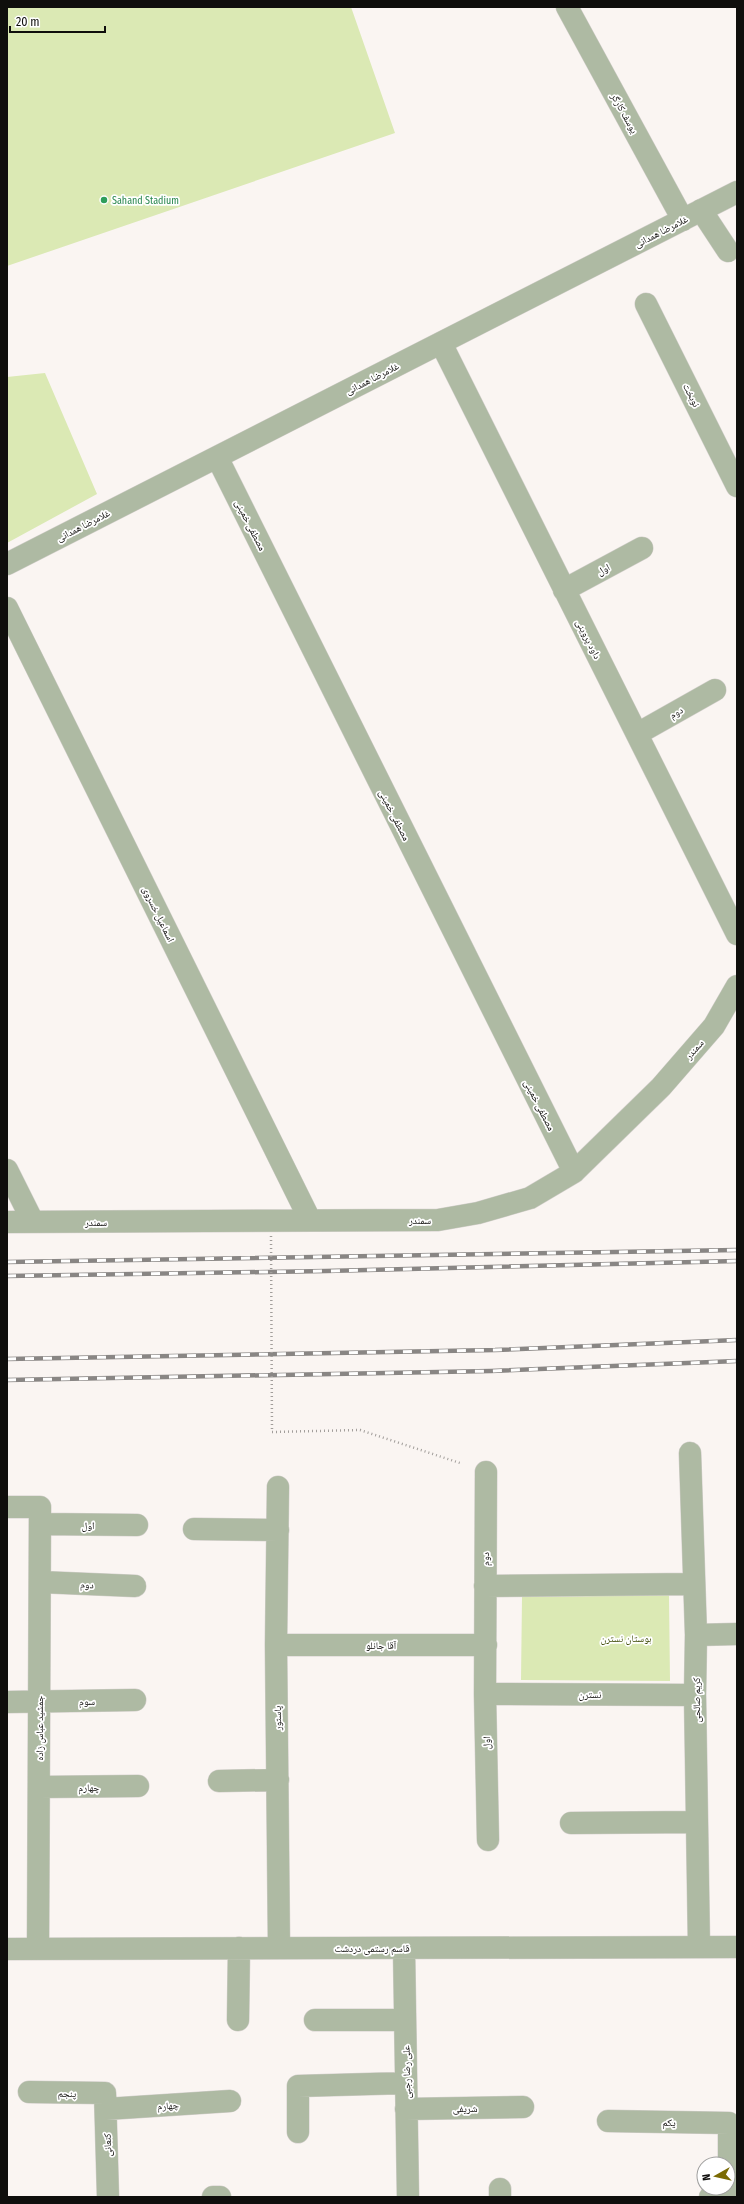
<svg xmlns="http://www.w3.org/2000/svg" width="744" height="2204" font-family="'Fira Sans Condensed','Noto Naskh Arabic',sans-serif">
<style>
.green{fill:#dbe9b4}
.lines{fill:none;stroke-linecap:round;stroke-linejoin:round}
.street-casing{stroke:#d4d0cd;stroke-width:23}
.path{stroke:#a29e9b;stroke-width:2.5;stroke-dasharray:1 3;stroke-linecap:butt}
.street{stroke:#aebaa3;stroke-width:22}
.rail-casing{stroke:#898684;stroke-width:4.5}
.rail{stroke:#fff;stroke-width:3;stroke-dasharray:9;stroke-linecap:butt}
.path-bridge{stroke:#a29e9b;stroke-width:2.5;stroke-dasharray:1 3;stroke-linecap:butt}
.leisure-dot{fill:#2e9e5b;stroke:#fff;stroke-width:1.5}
.labels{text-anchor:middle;stroke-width:3.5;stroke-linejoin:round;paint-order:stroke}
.street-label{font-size:10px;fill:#0f0e0c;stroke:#fff}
.leisure-label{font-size:10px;fill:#27864d;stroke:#fff;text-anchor:start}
.park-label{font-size:10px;fill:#3c4804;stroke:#fff}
</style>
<rect width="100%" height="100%" fill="#faf5f2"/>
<path class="green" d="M7,7H351L395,133L7,266Z
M45,373L97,494L7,543V377Z
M669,1595L670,1681L521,1680L522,1597Z"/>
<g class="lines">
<g class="street-casing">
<path id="street" d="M567,7L683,220
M701,210L728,251
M646,304L737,486
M441,343L737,934
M217,457L574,1172
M7,564L737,192
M564,590L642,548
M7,608L310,1220
M637,734L715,690
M7,1170L33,1222
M7,1222L438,1220L478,1213L530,1198L574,1172L661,1087L714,1026L737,986
M690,1453L696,1635L695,1695L699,1947
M486,1472L485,1694L488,1840
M278,1487L276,1645L279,1948
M7,1507H40L38,1949
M40,1524L137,1525
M194,1529L278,1530
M40,1582L135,1586
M485,1586L694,1584
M696,1635L737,1634
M276,1645H486
M485,1694L695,1695
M7,1702L135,1700
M219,1781L278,1780
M39,1787L138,1786
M571,1823L697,1822
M404,1948L408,2197
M7,1949L737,1947
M238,2020L239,1948
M315,2020H405
M29,2092L105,2093L108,2197
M106,2109L230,2101
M406,2109L523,2107
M608,2121L729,2123V2197
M298,2132V2086L406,2083
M500,2189V2197
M213,2197H220
M710,2197L737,2196"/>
</g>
<path class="path" d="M272,1432L360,1430L460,1463"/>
<use href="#street" class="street"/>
<g class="rail-casing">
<path id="rail" d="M7,1262L737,1250
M7,1276L326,1271L737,1261
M7,1359L495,1350L737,1340
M7,1380L491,1371L737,1361"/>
</g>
<use href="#rail" class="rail"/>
<path class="path-bridge" d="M271,1236L272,1432"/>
</g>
<circle class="leisure-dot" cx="104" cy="200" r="4"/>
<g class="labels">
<g class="street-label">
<text transform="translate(625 113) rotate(61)" y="4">یوسف کارگر</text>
<text transform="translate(661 231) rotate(-27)" y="4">غلامرضا همدانی</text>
<text transform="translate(372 378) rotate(-27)" y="4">غلامرضا همدانی</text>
<text transform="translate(692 395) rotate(63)" y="4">نوبخت</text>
<text transform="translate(83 525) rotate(-27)" y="4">غلامرضا همدانی</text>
<text transform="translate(251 525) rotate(63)" y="4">مصطفی خمینی</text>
<text transform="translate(603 569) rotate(-28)" y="4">اول</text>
<text transform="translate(589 639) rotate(63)" y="4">داود پروینی</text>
<text transform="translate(676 712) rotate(-30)" y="4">دوم</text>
<text transform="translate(395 815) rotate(63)" y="4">مصطفی خمینی</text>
<text transform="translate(159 914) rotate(64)" y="4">اسماعیل خسروی</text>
<text transform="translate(694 1049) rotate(-49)" y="4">سمندر</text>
<text transform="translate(540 1105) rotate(63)" y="4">مصطفی خمینی</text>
<text x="420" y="1224">سمندر</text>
<text x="96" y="1226">سمندر</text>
<text x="88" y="1529">اول</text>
<text transform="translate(485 1559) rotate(-89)" y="4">دوم</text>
<text transform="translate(87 1584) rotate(3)" y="4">دوم</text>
<text x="381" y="1649">آقا جانلو</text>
<text x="590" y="1698">نسترن</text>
<text transform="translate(696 1700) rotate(-90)" y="4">کریم صالحی</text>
<text transform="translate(87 1701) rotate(-1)" y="4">سوم</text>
<text transform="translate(277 1718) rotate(-91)" y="4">پاستور</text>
<text transform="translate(39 1728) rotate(-90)" y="4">جمشید عباس زاده</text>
<text transform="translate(486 1743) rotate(-91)" y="4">اول</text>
<text x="89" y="1791">چهارم</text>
<text x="372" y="1952">قاسم رستمی دردشت</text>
<text transform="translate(406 2072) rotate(-91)" y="4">علی رضا رجبی</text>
<text transform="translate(67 2093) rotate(1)" y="4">پنجم</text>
<text transform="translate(168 2105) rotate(-4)" y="4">چهارم</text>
<text transform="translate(465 2108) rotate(-1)" y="4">شریفی</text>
<text transform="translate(669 2122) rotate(1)" y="4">یکم</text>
<text transform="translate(107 2145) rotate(-92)" y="4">کنعانی</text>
</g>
<g class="leisure-label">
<text x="112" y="204">Sahand Stadium</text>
</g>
<g class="park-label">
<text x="626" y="1642">بوستان نسترن</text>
</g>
</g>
<rect width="744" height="2204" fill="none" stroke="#0f0e0c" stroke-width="16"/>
<g transform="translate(716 2176) rotate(262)"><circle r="19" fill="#ffffff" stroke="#9f9f9e"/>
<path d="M0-3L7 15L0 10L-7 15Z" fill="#7b6b04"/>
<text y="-6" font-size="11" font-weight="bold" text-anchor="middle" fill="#0f0e0c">N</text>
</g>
<path d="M10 26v6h95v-6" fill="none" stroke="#0f0e0c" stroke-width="2"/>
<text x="16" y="26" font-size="12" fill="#0f0e0c" stroke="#ffffff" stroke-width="3" paint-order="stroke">20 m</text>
</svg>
